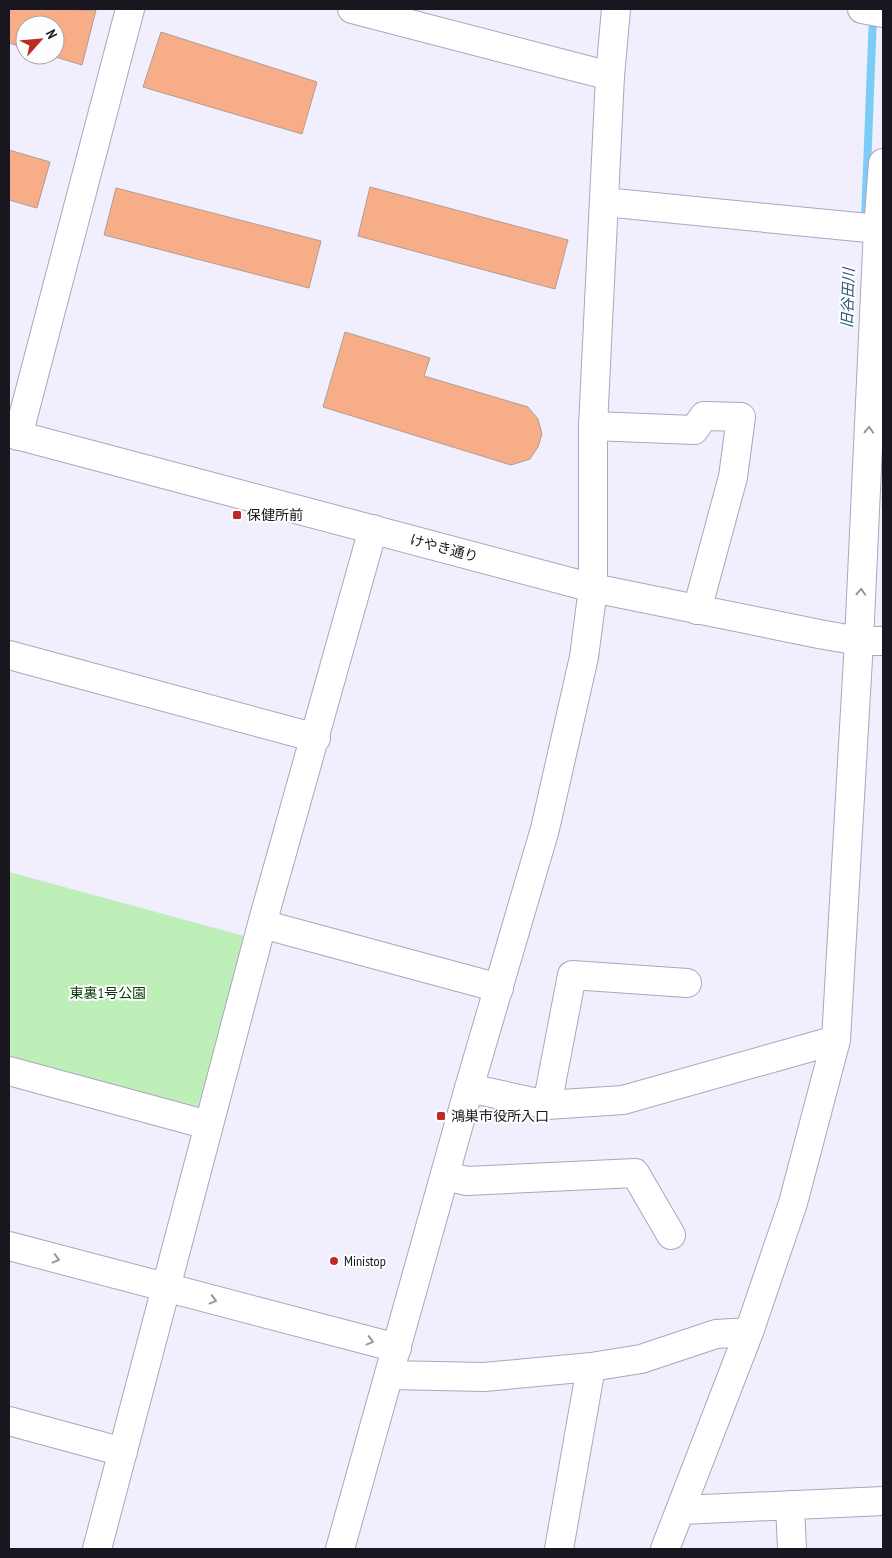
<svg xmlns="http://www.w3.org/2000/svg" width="892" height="1558" font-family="'PT Sans Narrow','Noto Sans JP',sans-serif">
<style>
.green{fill:#beefb8}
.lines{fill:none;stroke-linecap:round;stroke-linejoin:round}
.stream{stroke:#7bcdf8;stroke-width:8}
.building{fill:#f7ae88;stroke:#b39c90}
.street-casing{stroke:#aba6bd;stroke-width:30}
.secondary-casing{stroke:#aba6bd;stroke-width:30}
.street{stroke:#fff;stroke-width:28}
.secondary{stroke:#fff;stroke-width:28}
.oneway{stroke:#97969a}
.poi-dot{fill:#ba2c24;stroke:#fefefe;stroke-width:2}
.labels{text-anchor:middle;stroke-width:4;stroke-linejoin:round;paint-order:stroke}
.poi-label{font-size:14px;fill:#18161e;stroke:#fefefe;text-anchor:start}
.street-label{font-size:14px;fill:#18161e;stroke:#fefefe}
.park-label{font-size:14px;fill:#083804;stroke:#fefefe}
.water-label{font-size:15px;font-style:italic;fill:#2c5970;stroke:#fefefe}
</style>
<rect width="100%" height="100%" fill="#f1eefd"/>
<path class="green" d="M9,872L248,937L206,1106L197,1111L9,1062Z"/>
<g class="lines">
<path class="stream" d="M865,219L873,16"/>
</g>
<path class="building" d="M9,9L96,10L82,65L49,55H55V25H25V48L9,43Z
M161,32L317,82L302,134L143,87Z
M9,150L50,162L37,208L9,200Z
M370,187L568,240L555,289L358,236Z
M116,188L321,241L309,288L104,235Z
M345,332L430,358L424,376L528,407L538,419L542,434L538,447L530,459L511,465L323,407Z"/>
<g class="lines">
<g class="street-casing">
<path id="street" d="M862,9L883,13
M604,202L878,229
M593,426L694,430L704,416L741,417L733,477L697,610
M9,655L316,738
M262,924L499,988
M9,1071L208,1125
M469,1088L547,1105L623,1100L836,1040
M547,1105L572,975L687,983
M445,1176L467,1181L635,1173L671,1235
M9,1246L397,1348
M389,1375L484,1377L591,1367L641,1359L716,1334L749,1332
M9,1421L123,1452
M790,1505L792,1549
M681,1510L883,1501
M97,1549L262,924L373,529
M559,1549L591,1367
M665,1549L749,1332L793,1203L836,1040L859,641L878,229L883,163"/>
</g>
<g class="secondary-casing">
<path id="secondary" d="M352,9L610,76
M9,433L593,588L819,634L859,641H883
M18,436L130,9
M340,1549L469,1088L545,829L584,657L593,588V426L610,76L616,9"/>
</g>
<use href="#street" class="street"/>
<use href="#secondary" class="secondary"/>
</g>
<defs><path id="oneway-chevron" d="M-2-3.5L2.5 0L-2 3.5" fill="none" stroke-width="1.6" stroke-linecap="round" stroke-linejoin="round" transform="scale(1.25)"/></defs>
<g class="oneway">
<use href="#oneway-chevron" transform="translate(869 430) rotate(-87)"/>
<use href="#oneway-chevron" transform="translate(861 592) rotate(-87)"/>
<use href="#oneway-chevron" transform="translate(56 1259) rotate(15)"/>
<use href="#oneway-chevron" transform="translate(213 1300) rotate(15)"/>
<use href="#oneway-chevron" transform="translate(370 1341) rotate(15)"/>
</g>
<g class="poi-dot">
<rect x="232" y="510" width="10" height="10" rx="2.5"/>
<rect x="436" y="1111" width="10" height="10" rx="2.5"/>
<circle cx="334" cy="1261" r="5"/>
</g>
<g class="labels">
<g class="poi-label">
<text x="247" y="520">保健所前</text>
<text x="451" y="1121">鴻巣市役所入口</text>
<text x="344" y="1266">Ministop</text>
</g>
<g class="street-label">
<text transform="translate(444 548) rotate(15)" y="5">けやき通り</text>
</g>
<g class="park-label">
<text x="108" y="998">東裏1号公園</text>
</g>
<g class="water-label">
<text transform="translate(848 298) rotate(-88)" y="5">旧谷田川</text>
</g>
</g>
<rect width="892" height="1558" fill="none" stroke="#18161e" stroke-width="20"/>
<g transform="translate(40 40) rotate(63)"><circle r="24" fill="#fefefe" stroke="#a2a1a4"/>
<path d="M0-4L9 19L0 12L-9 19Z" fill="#ba2c24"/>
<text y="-8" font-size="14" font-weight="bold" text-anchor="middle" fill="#18161e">N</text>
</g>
</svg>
